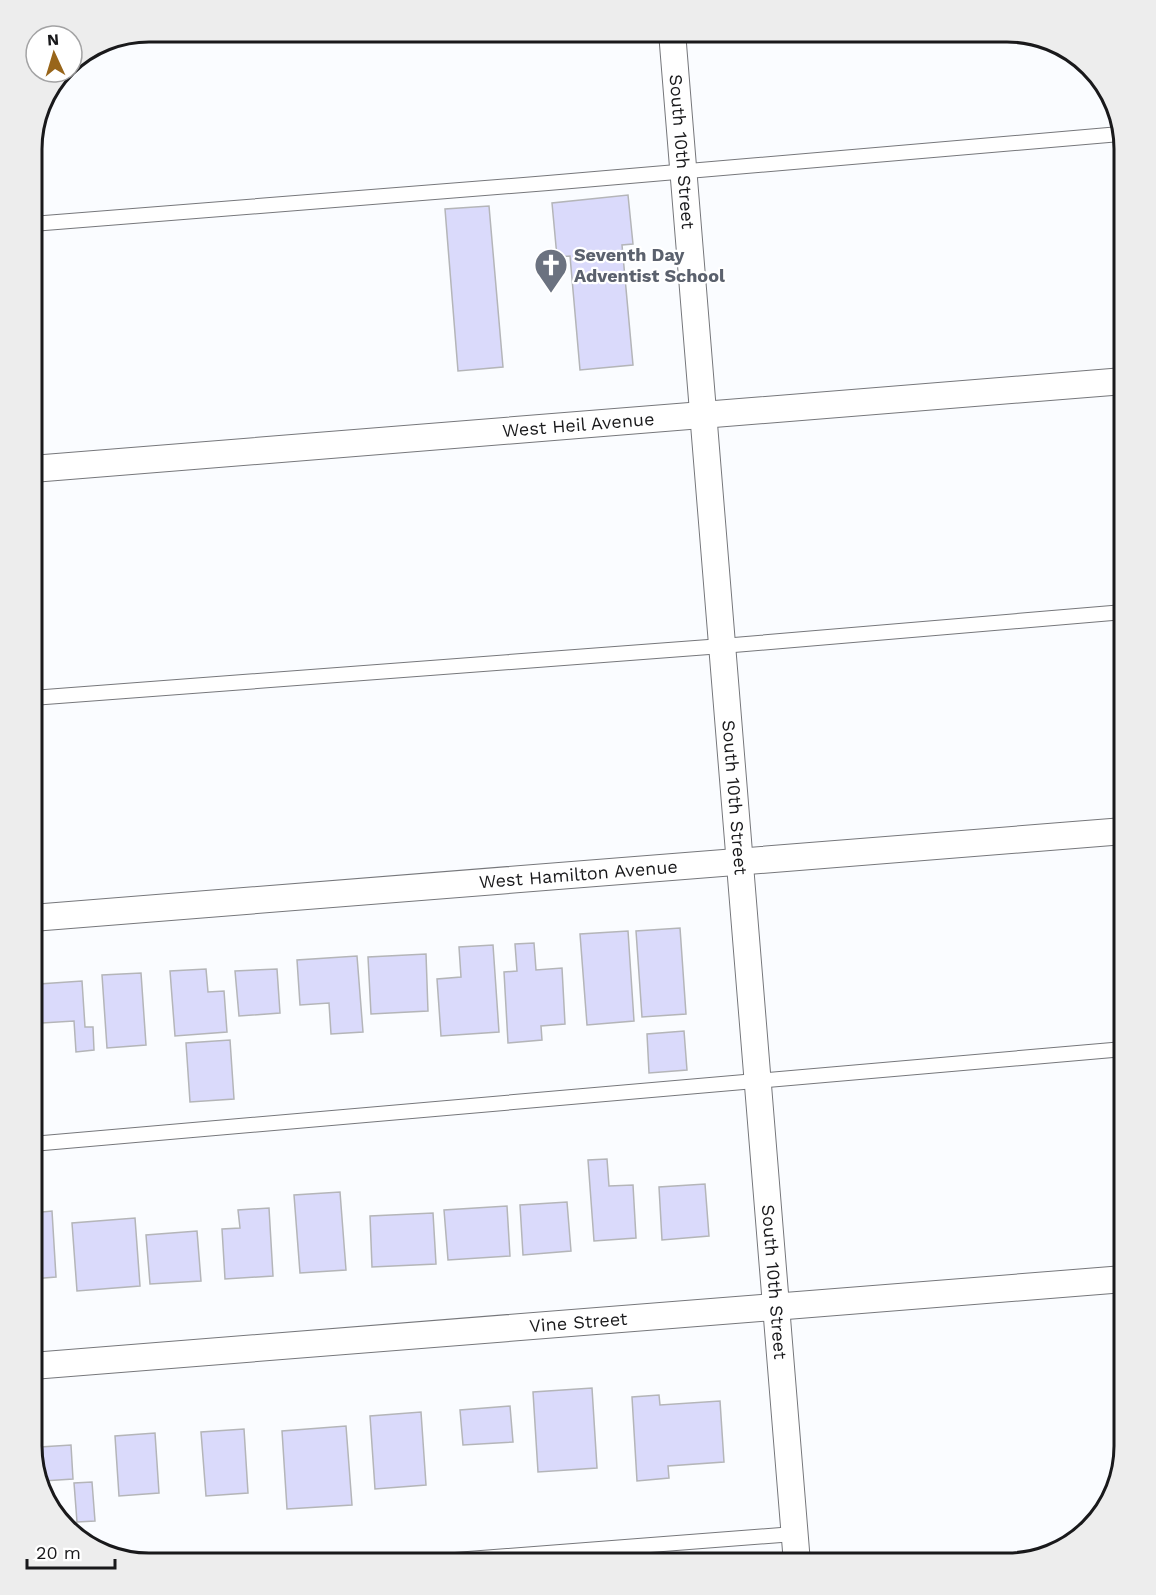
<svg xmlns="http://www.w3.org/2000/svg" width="1156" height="1595" font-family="'Work Sans',sans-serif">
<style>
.building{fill:#dadafb;stroke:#b4b5b8;stroke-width:1.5}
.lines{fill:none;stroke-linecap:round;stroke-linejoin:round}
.service-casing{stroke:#76777b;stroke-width:16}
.minor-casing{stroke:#76777b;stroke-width:28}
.service{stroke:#fff;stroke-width:14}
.minor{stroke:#fff;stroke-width:26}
.labels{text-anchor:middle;stroke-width:4.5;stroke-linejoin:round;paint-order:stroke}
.street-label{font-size:18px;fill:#19191b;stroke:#fff}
.worship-label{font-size:18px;font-weight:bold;fill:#5b616d;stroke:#fff;text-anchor:start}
.rim{fill:none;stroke:#19191b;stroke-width:3}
</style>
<rect width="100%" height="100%" fill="#fafcff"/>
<path class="building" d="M628,195L633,244L622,245L633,365L580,370L570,256L557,257L552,203Z
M489,206L503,367L458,371L445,209Z
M680,928L686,1014L642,1017L636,931Z
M628,931L634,1021L587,1025L580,934Z
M534,943L536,970L562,968L565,1024L541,1026L542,1040L508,1043L504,972L517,971L515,944Z
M493,945L499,1032L441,1036L437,979L461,977L459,947Z
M426,954L428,1011L371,1014L368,957Z
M357,956L363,1032L331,1034L329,1003L300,1005L297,960Z
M206,969L208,992L224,991L227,1032L175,1036L170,971Z
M277,969L280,1013L239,1016L235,971Z
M141,973L146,1045L107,1048L102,975Z
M82,981L85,1027H93L94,1050L76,1052L74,1021L42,1023L39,984Z
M684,1031L687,1070L649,1073L647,1034Z
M230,1040L234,1099L190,1102L186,1043Z
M607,1159L609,1186L633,1185L636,1238L594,1241L588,1160Z
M705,1184L709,1236L662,1240L659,1187Z
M340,1192L346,1270L300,1273L294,1195Z
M567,1202L571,1251L523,1255L520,1205Z
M507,1206L510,1256L448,1260L444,1210Z
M269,1208L273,1276L225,1279L222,1229L240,1228L238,1210Z
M52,1211L56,1277L32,1279V1213Z
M433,1213L436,1264L372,1267L370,1216Z
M135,1218L140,1286L77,1291L72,1223Z
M197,1231L201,1281L150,1284L146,1235Z
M592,1388L597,1468L538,1472L533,1392Z
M659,1395L660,1405L720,1401L724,1462L668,1466L669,1478L637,1481L632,1397Z
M510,1406L513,1442L463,1445L460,1410Z
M421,1412L426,1485L375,1489L370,1416Z
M346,1426L352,1505L287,1509L282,1431Z
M244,1429L248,1493L206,1496L201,1432Z
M155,1433L159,1493L119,1496L115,1436Z
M71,1445L73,1479L43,1481L40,1447Z
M92,1482L95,1521L77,1522L74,1483Z"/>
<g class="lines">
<g class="service-casing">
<path id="service" d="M32,224L548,183L1120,134
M32,698L722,646L1124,612
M32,1144L1124,1049
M416,1563L794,1534"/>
</g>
<g class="minor-casing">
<g id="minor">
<path id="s1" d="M672,32L797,1563"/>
<path id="s2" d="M32,469L1124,381"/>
<path id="s3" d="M32,918L1124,831"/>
<path id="s4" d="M32,1366L1124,1279"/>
</g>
</g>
<use href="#service" class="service"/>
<use href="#minor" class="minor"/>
</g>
<defs>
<g id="church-pin" transform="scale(1.725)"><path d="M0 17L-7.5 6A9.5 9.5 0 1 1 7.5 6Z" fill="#6b7280" stroke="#fff"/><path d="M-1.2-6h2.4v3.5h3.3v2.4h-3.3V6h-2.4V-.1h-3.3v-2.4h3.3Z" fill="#fff"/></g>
</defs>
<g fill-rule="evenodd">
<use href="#church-pin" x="551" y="265"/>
</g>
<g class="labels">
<g class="street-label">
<text dy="6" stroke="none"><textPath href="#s1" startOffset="120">South 10th Street</textPath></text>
<text dy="6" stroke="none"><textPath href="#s2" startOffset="548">West Heil Avenue</textPath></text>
<text dy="6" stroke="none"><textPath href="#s1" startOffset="768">South 10th Street</textPath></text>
<text dy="6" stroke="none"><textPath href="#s3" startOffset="548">West Hamilton Avenue</textPath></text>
<text dy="6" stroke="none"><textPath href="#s1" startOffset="1254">South 10th Street</textPath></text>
<text dy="6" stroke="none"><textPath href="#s4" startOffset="548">Vine Street</textPath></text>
</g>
<g class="worship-label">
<text x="574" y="261">Seventh Day<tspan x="574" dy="21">Adventist School</tspan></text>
</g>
</g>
<path d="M0 0H1156V1595H0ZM149 42H1007A107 107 0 0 1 1114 149V1446A107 107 0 0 1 1007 1553H149A107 107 0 0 1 42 1446V149A107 107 0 0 1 149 42Z" fill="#ededed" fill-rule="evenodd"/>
<path class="rim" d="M149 42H1007A107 107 0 0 1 1114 149V1446A107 107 0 0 1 1007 1553H149A107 107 0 0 1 42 1446V149A107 107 0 0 1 149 42Z"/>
<g transform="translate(54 54) rotate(356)"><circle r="28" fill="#ffffff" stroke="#a3a3a4" stroke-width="1.5"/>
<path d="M0-4.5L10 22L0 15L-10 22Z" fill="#98651a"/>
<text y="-9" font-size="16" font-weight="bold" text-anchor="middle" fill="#19191b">N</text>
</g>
<path d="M27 1559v9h88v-9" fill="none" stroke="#19191b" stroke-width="3"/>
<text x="36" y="1559" font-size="18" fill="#19191b" stroke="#ffffff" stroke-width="4.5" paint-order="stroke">20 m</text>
</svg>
